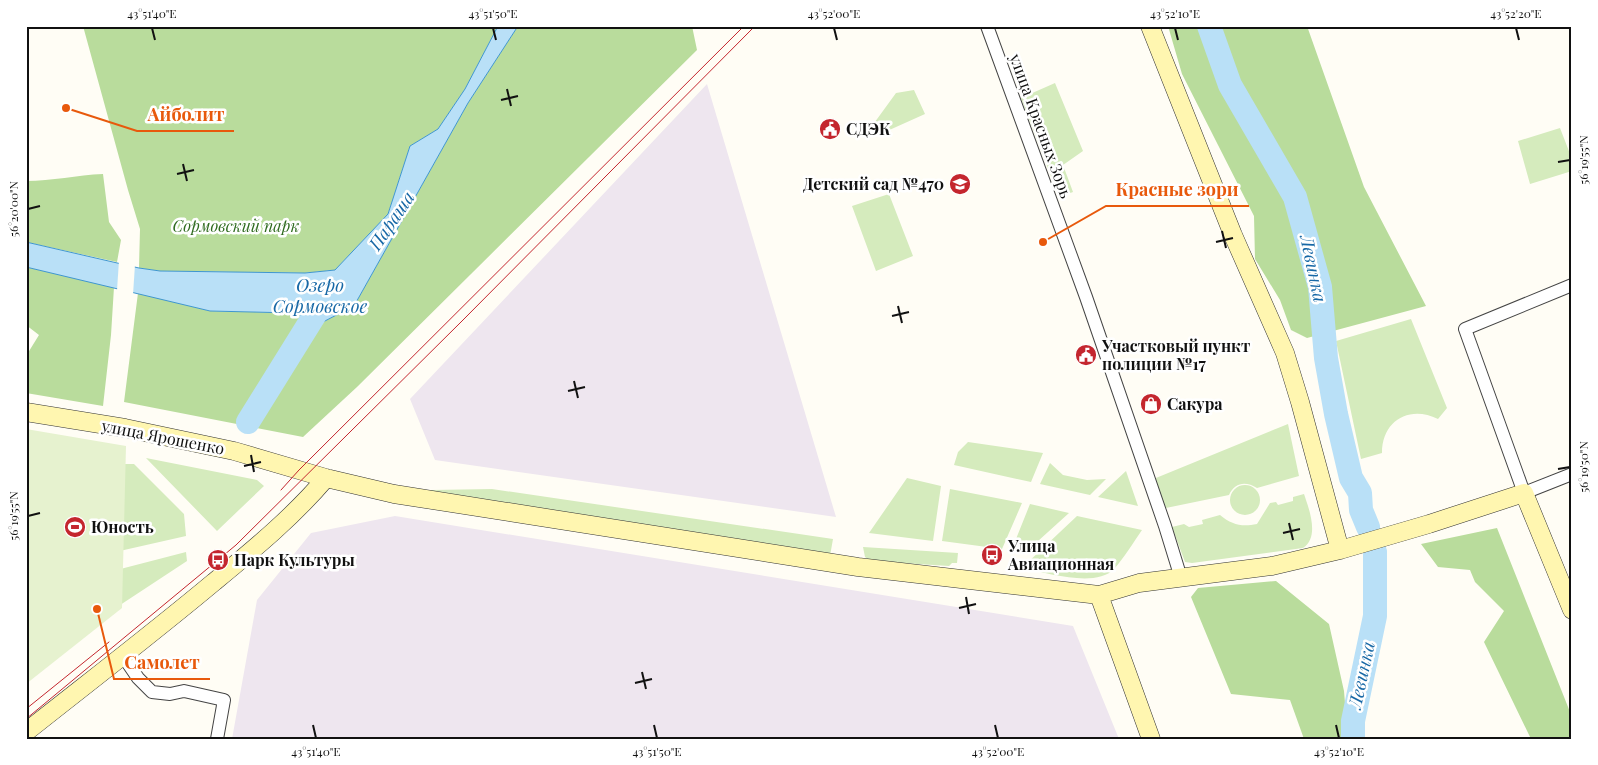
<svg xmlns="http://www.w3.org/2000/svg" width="1598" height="765" font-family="'Playfair Display',serif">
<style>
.industrial{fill:#eee6ef}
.green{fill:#d5ebbd}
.forest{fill:#b9dc9c}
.pitch{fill:#e6f2cf}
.water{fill:#b9e0f7;stroke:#3f96cf}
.pier{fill:#fffdf5}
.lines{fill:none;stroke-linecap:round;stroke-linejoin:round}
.river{stroke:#b9e0f7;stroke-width:24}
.street-casing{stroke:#444;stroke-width:14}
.secondary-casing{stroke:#333;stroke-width:19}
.street{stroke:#fff;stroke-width:12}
.secondary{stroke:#fff6b0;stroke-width:18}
.tram{stroke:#c4262e;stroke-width:1}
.ticks{fill:none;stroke:#111;stroke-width:2}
.labels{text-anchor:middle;stroke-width:5;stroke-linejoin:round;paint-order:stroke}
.street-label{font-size:16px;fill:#111;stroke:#fff}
.poi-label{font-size:16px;font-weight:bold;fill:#111;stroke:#fff;text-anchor:start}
.park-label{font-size:16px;font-style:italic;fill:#2f6b1f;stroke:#fff}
.water-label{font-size:18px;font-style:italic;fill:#1768a6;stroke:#fff}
.leader{fill:none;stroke:#e8590c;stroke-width:2}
.callout-dot{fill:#e8590c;stroke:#fff;stroke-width:2}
.callout-label{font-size:18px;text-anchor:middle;font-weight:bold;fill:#e8590c;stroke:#fff;stroke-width:5;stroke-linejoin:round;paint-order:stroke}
.neatline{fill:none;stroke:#111;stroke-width:2}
.ticks-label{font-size:12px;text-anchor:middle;fill:#111}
</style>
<rect width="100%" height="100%" fill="#fffdf5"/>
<path class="industrial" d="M707,84L836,517L435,460L410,399Z
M395,516L1073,626L1119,739H232L257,600L311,533Z"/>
<path class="green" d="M1055,83L1083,151L1063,165L1073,192L1059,197L1021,98Z
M914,90L925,114L876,136L872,126L896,93Z
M1560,128L1572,159V171L1530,184L1518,141Z
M889,194L913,256L876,271L852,206Z
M1411,319L1447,408L1438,419C1410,405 1382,420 1382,453L1361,459L1336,341Z
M1288,424L1299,476L1257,488C1246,481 1235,482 1229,495L1161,509L1151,480Z
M968,442L1043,453L1031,482L954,465L958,452Z
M146,458L257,480L264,486L217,531Z
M1050,463L1063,475L1087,480L1106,479L1090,495L1040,484Z
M121,464H134L184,514L186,536L102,555Z
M1126,471L1138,506L1098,497Z
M907,478L941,486L933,541L869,533Z
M1230 500a15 15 0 1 1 30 0a15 15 0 1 1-30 0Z
M492,489L833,539L830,556L430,492L431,490Z
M950,489L1022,503L1002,549L942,541Z
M1304,494C1309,509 1320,537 1303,548L1192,563L1185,562L1172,527L1184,524L1189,527L1203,524L1202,520L1220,515C1232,525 1242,527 1257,524L1270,503L1276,502L1278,505L1293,501V497Z
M1030,504L1069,513L1027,551L1012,549Z
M1077,516L1142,530C1133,543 1124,558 1114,569C1096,588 1048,573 1026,569L1025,565Z
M863,547L958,553L957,563H952L949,566L870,561L865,557Z
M186,552L187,561L111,611L105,573Z"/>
<path class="forest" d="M83,26H498L465,89L438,129L410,146L388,214L335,270L305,273L160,271L139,268L140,229L128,190Z
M518,26H692L697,50L357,387L303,437L124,402L138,293L210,311L294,313L321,323L354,306L468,103Z
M1168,26H1307L1364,187L1426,306L1307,338L1291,330L1280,300L1255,259L1254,216L1182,74Z
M103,174L109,222L121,240L117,262L26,242V181C52,181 77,175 103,174Z
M26,267L114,287L111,335L103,406L26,393V356L39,335L26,325Z
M1497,528L1572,717V739H1531L1484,642L1504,611L1475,582L1470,570L1438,567L1421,544Z
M1276,581L1329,624L1344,691L1348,739H1304L1290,700L1231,694L1191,597L1198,588Z"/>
<path class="pitch" d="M26,429L126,446L122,608L26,684Z"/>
<path class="water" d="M498,26H518L468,103L354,306L321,323L294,313L210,311L26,267V242L139,268L160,271L305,273L335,270L388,214L410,146L438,129L465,89Z"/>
<path class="pier" d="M119,260L135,264L133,295L117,291Z"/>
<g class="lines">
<path class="river" d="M1209,26L1230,85L1295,197L1320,287L1326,358L1336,414L1351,478L1360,493L1361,510L1368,527
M248,422L327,295
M1353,739V721L1375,616V552"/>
<g class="street-casing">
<path id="street" d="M987,26L1086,297L1165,526L1181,578
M1572,285L1465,329L1524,493L1572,474
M123,656L138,678L152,692L170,694L184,691L224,700L217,739"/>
</g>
<g class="secondary-casing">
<path id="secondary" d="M1150,26L1233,235L1285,353L1300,402L1340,550
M26,412L125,428L234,451L326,478L394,494L858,567L1099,595L1139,583L1272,566L1340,550L1429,524L1524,493L1572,610
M1099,595L1151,739
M26,732C89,682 153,633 214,582C254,549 293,517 326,478"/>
</g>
<use href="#street" class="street"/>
<use href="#secondary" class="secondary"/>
<path class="tram" d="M281,490L299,470L744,26
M26,709L109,642
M26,719L236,545L462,321L755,26"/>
</g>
<path class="ticks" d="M152,28L155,40M493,28L496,40M834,28L837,40M1175,28L1178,40M1516,28L1519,40M507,89L511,106M501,100L518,96M1558,162L1570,160M183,164L187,181M177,174L194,170M28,209L40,206M1222,231L1226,248M1216,242L1233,238M898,306L902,323M892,316L909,312M574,381L578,398M568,391L585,387M251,455L254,472M244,466L261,462M1558,469L1570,467M28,516L40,513M1289,523L1293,540M1283,533L1300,529M966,597L969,614M959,608L976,604M642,672L646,689M635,683L652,679M313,725L316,738M654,725L657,738M995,725L998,738M1336,725L1339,738"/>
<defs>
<g id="civic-disc" transform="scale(1.125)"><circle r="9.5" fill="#c4262e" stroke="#fff"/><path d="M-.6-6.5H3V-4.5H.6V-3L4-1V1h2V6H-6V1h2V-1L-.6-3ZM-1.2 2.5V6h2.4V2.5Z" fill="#fff"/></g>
<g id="school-disc" transform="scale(1.125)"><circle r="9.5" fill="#c4262e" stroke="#fff"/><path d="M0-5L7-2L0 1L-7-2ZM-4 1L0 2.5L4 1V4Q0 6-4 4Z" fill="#fff"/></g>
<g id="shop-disc" transform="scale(1.125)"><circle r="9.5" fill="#c4262e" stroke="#fff"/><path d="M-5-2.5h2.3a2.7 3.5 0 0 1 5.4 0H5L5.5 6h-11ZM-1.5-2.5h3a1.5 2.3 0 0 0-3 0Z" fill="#fff"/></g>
<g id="stadium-disc" transform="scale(1.125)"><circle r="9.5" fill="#c4262e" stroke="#fff"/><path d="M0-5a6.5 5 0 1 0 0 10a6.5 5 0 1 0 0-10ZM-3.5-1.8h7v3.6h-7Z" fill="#fff"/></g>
<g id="bus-disc" transform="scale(1.125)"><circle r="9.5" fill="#c4262e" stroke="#fff"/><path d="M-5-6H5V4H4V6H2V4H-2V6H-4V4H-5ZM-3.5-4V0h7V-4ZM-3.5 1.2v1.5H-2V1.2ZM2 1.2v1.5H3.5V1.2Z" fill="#fff"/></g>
</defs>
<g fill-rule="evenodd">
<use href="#civic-disc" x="830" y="129"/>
<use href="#school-disc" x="960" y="184"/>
<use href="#civic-disc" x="1086" y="355"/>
<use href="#shop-disc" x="1151" y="404"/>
<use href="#stadium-disc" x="75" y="527"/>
<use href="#bus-disc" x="992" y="555"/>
<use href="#bus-disc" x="218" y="560"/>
</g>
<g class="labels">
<g class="street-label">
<text transform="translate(1041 126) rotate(70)" y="6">улица Красных Зорь</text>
<text transform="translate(163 437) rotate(11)" y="6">улица Ярошенко</text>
</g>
<g class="poi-label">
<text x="846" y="135">СДЭК</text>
<text x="944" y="190" text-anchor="end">Детский сад №470</text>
<text x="1102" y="352">Участковый пункт<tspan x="1102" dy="18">полиции №17</tspan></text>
<text x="1167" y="410">Сакура</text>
<text x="91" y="533">Юность</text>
<text x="1008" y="552">Улица<tspan x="1008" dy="18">Авиационная</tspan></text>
<text x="234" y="566">Парк Культуры</text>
</g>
<g class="park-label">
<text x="236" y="232">Сормовский парк</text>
</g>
<g class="water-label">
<text transform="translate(392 221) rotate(-56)" y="6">Параша</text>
<text transform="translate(1313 269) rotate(78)" y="6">Левинка</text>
<text x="320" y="292">Озеро<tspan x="320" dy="21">Сормовское</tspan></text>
<text transform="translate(1362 675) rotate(-78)" y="6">Левинка</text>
</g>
</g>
<path class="leader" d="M66 108L137 131H234M1043 242L1106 206H1249M97 609L114 679H210"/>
<g class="callout-dot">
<circle cx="66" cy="108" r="5"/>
<circle cx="1043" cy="242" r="5"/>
<circle cx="97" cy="609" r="5"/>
</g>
<g class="callout-label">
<text x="186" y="121">Айболит</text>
<text x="1177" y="196">Красные зори</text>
<text x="162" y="669">Самолет</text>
</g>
<rect width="1598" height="765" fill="none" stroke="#ffffff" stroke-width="55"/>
<rect x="28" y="28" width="1542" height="710" class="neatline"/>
<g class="ticks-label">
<text x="152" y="18">43°51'40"E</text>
<text x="493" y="18">43°51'50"E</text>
<text x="834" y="18">43°52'00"E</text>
<text x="1175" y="18">43°52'10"E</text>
<text x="1516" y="18">43°52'20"E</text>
<text transform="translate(1584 160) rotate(-90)" y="4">56°19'55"N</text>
<text transform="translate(14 209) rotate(-90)" y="4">56°20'00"N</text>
<text transform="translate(1584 467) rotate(-90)" y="4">56°19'50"N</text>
<text transform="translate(14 516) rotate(-90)" y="4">56°19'55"N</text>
<text x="316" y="756">43°51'40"E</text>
<text x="657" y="756">43°51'50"E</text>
<text x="998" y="756">43°52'00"E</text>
<text x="1339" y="756">43°52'10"E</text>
</g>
</svg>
